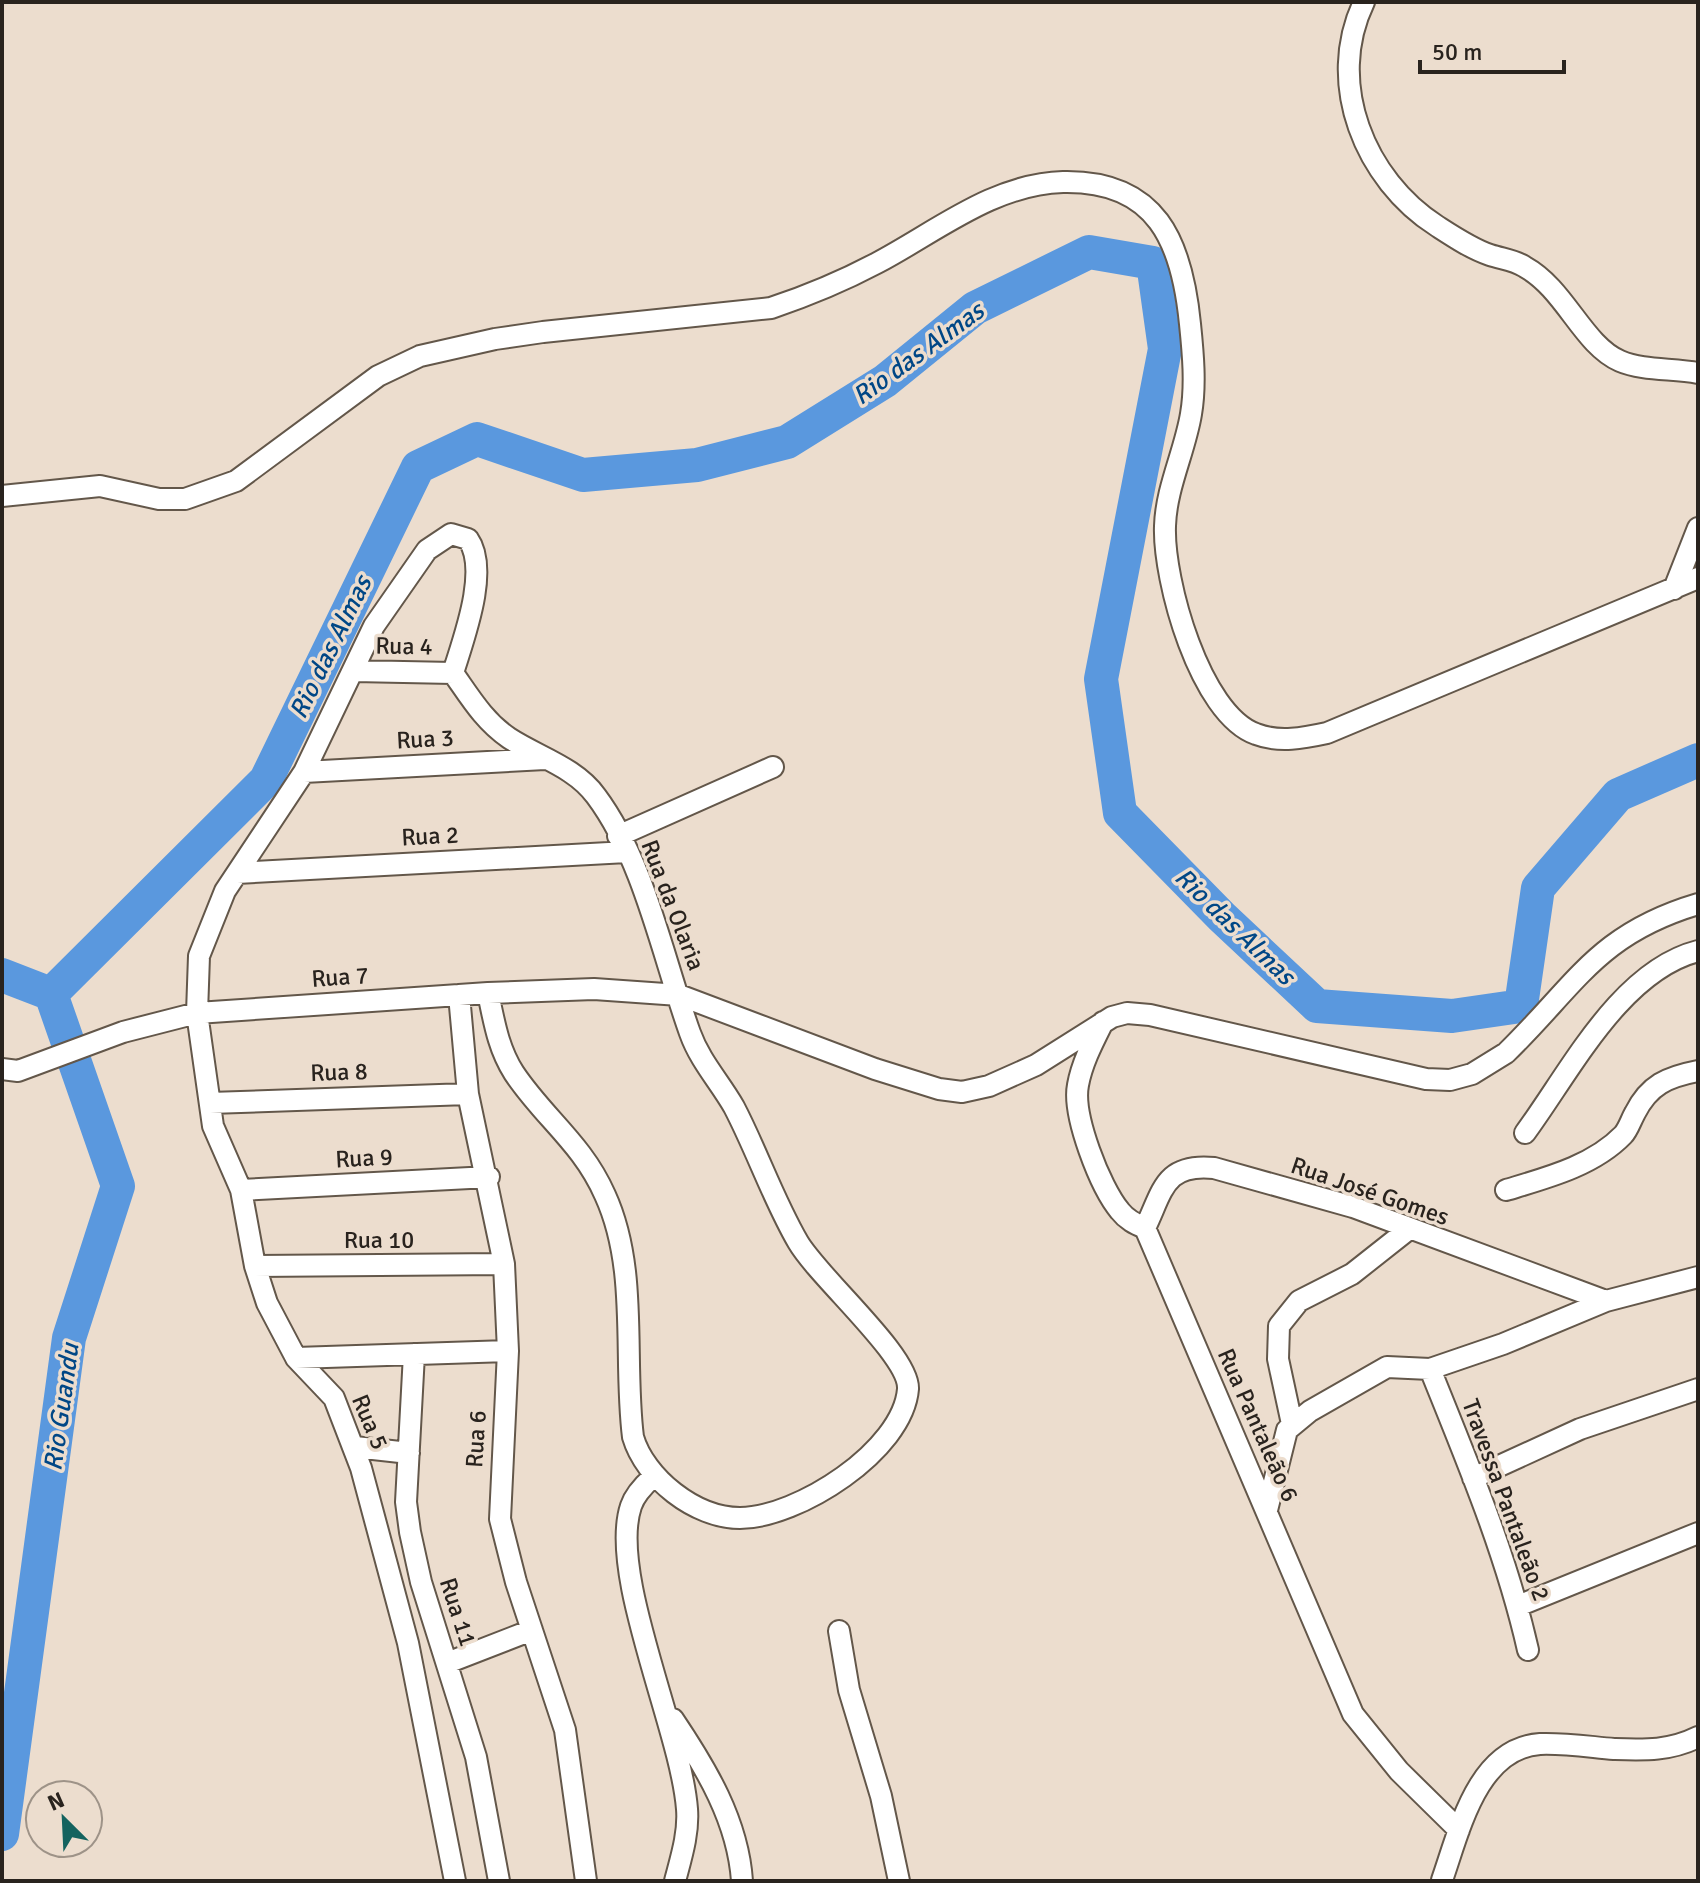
<svg xmlns="http://www.w3.org/2000/svg" width="1700" height="1883" font-family="Signika,sans-serif">
<style>
.lines{fill:none;stroke-linecap:round;stroke-linejoin:round}
.river{stroke:#5a98de;stroke-width:34}
.street-casing{stroke:#63574a;stroke-width:24}
.street{stroke:#fff;stroke-width:20}
.labels{text-anchor:middle;stroke-width:7;stroke-linejoin:round;paint-order:stroke}
.street-label{font-size:24px;fill:#29231e;stroke:#ecddce}
.water-label{font-size:26px;font-style:italic;fill:#004786;stroke:#ecddce}
</style>
<rect width="100%" height="100%" fill="#ecddce"/>
<g class="lines">
<path class="river" d="M2,975L51,994L266,780L418,467L477,439L583,475L697,465L787,442L885,381L975,308L1089,252L1153,263L1165,349L1101,679L1120,813L1222,917L1317,1006L1452,1016L1521,1006L1538,888L1618,795L1698,760
M2,1834L69,1338L118,1186L51,994"/>
<g class="street-casing">
<path id="street" d="M1364,2C1325,83 1365,180 1437,226C1454,237 1472,249 1490,255C1502,259 1515,260 1525,267C1565,289 1583,345 1620,361C1643,371 1673,368 1698,373
M2,496L100,486L159,499H185L236,481L378,376L420,356L495,339L543,332L771,308C807,296 843,281 877,263C936,232 993,184 1063,182C1157,180 1182,242 1190,324C1193,353 1196,385 1191,414C1185,451 1166,488 1165,526C1163,580 1200,714 1256,734C1279,743 1304,738 1327,733L1698,578
M1674,589L1698,528
M354,671L453,673
M304,772L545,759
M618,836L773,767
M237,873L627,852
M459,995L468,1094L504,1264L508,1351L500,1519L516,1582L565,1730L586,1881
M1103,1022C1093,1042 1082,1063 1078,1085C1072,1115 1100,1187 1120,1211C1127,1220 1135,1224 1145,1228L1353,1714L1399,1771L1459,1830
M2,1069L18,1071L123,1032L197,1013L488,993L594,989L679,995L875,1069L939,1089L962,1092L989,1086L1036,1065L1112,1017L1127,1013L1150,1015L1426,1079L1450,1080L1472,1074L1506,1053C1576,985 1597,934 1698,904
M210,1103L468,1094
M1525,1133C1570,1072 1620,971 1698,951
M241,1190L489,1177
M1506,1190C1546,1178 1593,1166 1623,1135C1628,1130 1631,1120 1635,1113C1649,1085 1667,1077 1698,1071
M1145,1228C1163,1191 1164,1163 1214,1168L1353,1207L1606,1301
M255,1266L504,1264
M414,1354L406,1502L410,1532L421,1582L476,1757L499,1881
M296,1358L508,1351
M1430,1369C1467,1461 1506,1553 1528,1650
M1292,1424L1278,1359L1279,1326L1299,1301L1352,1274L1409,1229
M355,1447L409,1453
M653,1477C644,1485 635,1494 631,1506C608,1574 681,1730 687,1809C689,1833 681,1858 675,1881
M1473,1478L1580,1429L1698,1389
M1267,1510L1287,1430L1310,1411L1387,1367L1430,1369L1503,1344L1606,1301L1698,1277
M1518,1606L1698,1533
M839,1631L849,1690L881,1796L899,1881
M447,1663L532,1630
M673,1719C706,1768 738,1821 742,1881
M1442,1880C1459,1832 1477,1748 1540,1744C1564,1743 1590,1747 1614,1749C1645,1750 1670,1751 1698,1737
M455,1881L408,1643L361,1468L334,1398L296,1358L267,1303L255,1266L241,1190L213,1126L197,1013L199,956L225,891L304,772L374,626L427,550L451,534L468,539C490,570 463,640 453,673C470,697 484,721 509,738C538,757 575,767 596,796C644,860 663,958 690,1033C700,1061 719,1081 734,1107C757,1151 773,1199 798,1242C819,1278 910,1356 908,1389C903,1451 797,1518 740,1518C695,1518 645,1478 633,1437C623,1358 639,1269 605,1195C582,1143 544,1118 514,1073C498,1048 494,1021 488,993"/>
</g>
<use href="#street" class="street"/>
</g>
<g class="labels">
<g class="street-label">
<text transform="translate(404 646) rotate(1)" y="8">Rua 4</text>
<text transform="translate(425 739) rotate(-3)" y="8">Rua 3</text>
<text transform="translate(430 836) rotate(-3)" y="8">Rua 2</text>
<text transform="translate(673 905) rotate(69)" y="8">Rua da Olaria</text>
<text transform="translate(340 977) rotate(-4)" y="8">Rua 7</text>
<text transform="translate(339 1072) rotate(-2)" y="8">Rua 8</text>
<text transform="translate(364 1158) rotate(-3)" y="8">Rua 9</text>
<text transform="translate(1370 1191) rotate(19)" y="8">Rua José Gomes</text>
<text x="379" y="1248">Rua 10</text>
<text transform="translate(370 1422) rotate(67)" y="8">Rua 5</text>
<text transform="translate(1258 1425) rotate(66)" y="8">Rua Pantaleão 6</text>
<text transform="translate(476 1439) rotate(-86)" y="8">Rua 6</text>
<text transform="translate(1506 1500) rotate(70)" y="8">Travessa Pantaleão 2</text>
<text transform="translate(458 1612) rotate(72)" y="8">Rua 11</text>
</g>
<g class="water-label">
<text transform="translate(918 353) rotate(-36)" y="9">Rio das Almas</text>
<text transform="translate(330 647) rotate(-64)" y="9">Rio das Almas</text>
<text transform="translate(1235 926) rotate(44)" y="9">Rio das Almas</text>
<text transform="translate(61 1407) rotate(-82)" y="9">Rio Guandu</text>
</g>
</g>
<rect width="1700" height="1883" fill="none" stroke="#29231e" stroke-width="8"/>
<g transform="translate(64 1819) rotate(336)"><circle r="38" fill="#ecddce" stroke="#9e9388" stroke-width="2"/>
<path d="M0-6L14 30L0 20L-14 30Z" fill="#14635f"/>
<text y="-12" font-size="22" font-weight="bold" text-anchor="middle" fill="#29231e">N</text>
</g>
<path d="M1420 60v12h144v-12" fill="none" stroke="#29231e" stroke-width="4"/>
<text x="1432" y="60" font-size="24" fill="#29231e" stroke="#ecddce" stroke-width="6" paint-order="stroke">50 m</text>
</svg>
